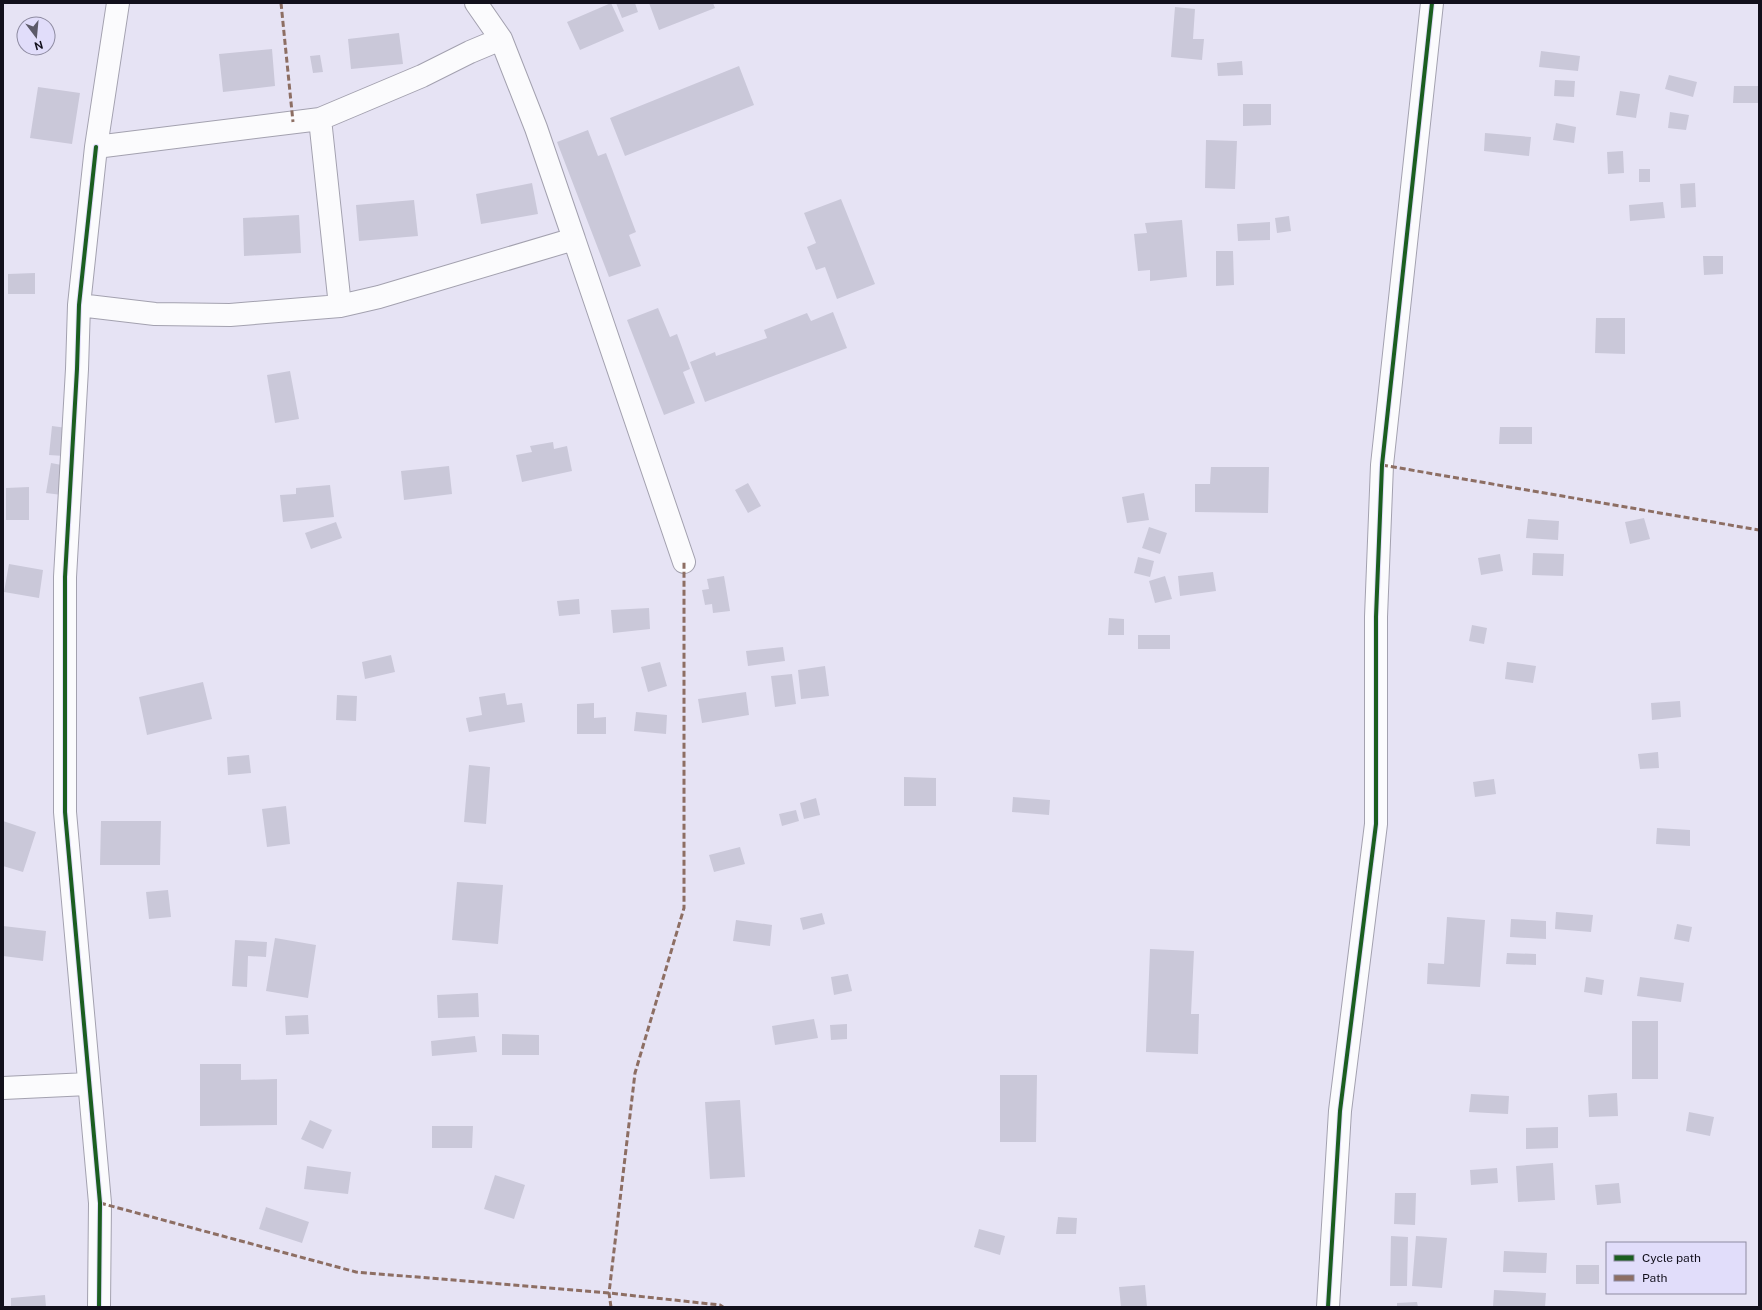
<svg xmlns="http://www.w3.org/2000/svg" width="1762" height="1310" font-family="'Public Sans',sans-serif">
<style>
.building{fill:#cac8d9}
.lines{fill:none;stroke-linecap:round;stroke-linejoin:round}
.minor-casing{stroke:#a3a1af;stroke-width:24}
.minor{stroke:#fbfbfd;stroke-width:22}
.quiet{stroke:#8d6e63;stroke-width:3;stroke-dasharray:6 3;stroke-linecap:butt}
.cycleway-casing{stroke:#e1ddfa;stroke-width:6}
.cycleway{stroke:#1b5e20;stroke-width:4}
</style>
<rect width="100%" height="100%" fill="#e6e3f4"/>
<path class="building" d="M611,3L624,31L580,50L567,22Z
M616,3H635L638,12L622,18Z
M649,3H713L715,8L659,30Z
M1175,7L1195,9L1193,39H1204L1202,60L1171,57Z
M399,33L403,64L351,69L348,39Z
M272,49L275,86L223,92L219,54Z
M1541,51L1580,56L1578,71L1539,67Z
M320,55L323,72L313,73L310,56Z
M1242,61L1243,75L1218,76L1217,63Z
M739,66L754,105L625,156L610,118Z
M1669,75L1697,82L1693,97L1665,89Z
M1555,80L1575,81L1574,97L1554,96Z
M1734,86H1759V103H1733Z
M38,87L80,93L72,144L30,138Z
M1620,91L1640,94L1636,118L1616,115Z
M1243,104H1271V125L1243,126Z
M1670,112L1689,115L1686,130L1668,128Z
M1556,123L1576,127L1574,143L1553,140Z
M588,130L598,156L606,153L636,232L629,235L641,266L609,277L557,142Z
M1485,133L1531,137L1529,156L1484,151Z
M1206,140L1237,141L1235,189L1205,188Z
M1623,151L1624,173L1608,174L1607,152Z
M1639,169H1650V182H1639Z
M532,183L538,214L481,224L476,194Z
M1695,183L1696,207L1681,208L1680,184Z
M841,199L875,284L837,299L825,267L816,270L807,247L816,243L804,213Z
M414,200L418,236L359,241L356,205Z
M1663,202L1665,218L1630,221L1629,205Z
M299,215L301,253L244,256L243,218Z
M1289,216L1291,231L1277,233L1275,218Z
M1182,220L1187,277L1150,281V270L1138,271L1134,234L1147,233L1145,223Z
M1270,222V240L1238,241L1237,224Z
M1216,251H1233L1234,285L1216,286Z
M1703,256H1723V274L1704,275Z
M35,273V294H8V274Z
M658,308L670,337L677,334L690,369L683,372L695,403L664,415L627,320Z
M833,312L847,348L705,402L690,362L715,352L716,356L767,338L764,330L807,313L811,321Z
M1596,318H1625V354L1595,353Z
M290,371L299,419L275,423L267,375Z
M52,426L67,428L64,456L49,455Z
M1500,427H1532V444H1499Z
M553,442L554,449L567,446L572,471L522,482L516,455L532,452L530,446Z
M51,463L67,466L62,495L46,493Z
M449,466L452,494L404,500L401,471Z
M1211,467H1269L1268,513L1195,512V484H1210Z
M748,483L761,506L748,513L735,490Z
M330,485L334,517L283,522L280,495L296,494V488Z
M29,487V520H6V488Z
M1144,493L1149,520L1127,523L1122,497Z
M1644,518L1650,539L1630,544L1625,522Z
M1528,519L1559,521L1558,540L1526,538Z
M336,522L342,538L311,549L305,533Z
M1149,527L1167,533L1160,554L1142,548Z
M1533,553L1564,554L1563,576L1532,575Z
M1500,554L1503,571L1481,575L1478,558Z
M1138,557L1154,561L1150,577L1134,573Z
M9,564L43,570L39,598L4,592Z
M1213,572L1216,591L1180,596L1178,576Z
M724,576L730,611L713,613L712,604L705,605L702,590L709,589L707,579Z
M1165,576L1172,599L1155,603L1149,581Z
M579,599L580,614L559,616L557,601Z
M649,608L650,629L613,633L611,610Z
M1109,618L1124,619V635H1108Z
M1472,625L1487,628L1484,644L1469,641Z
M1138,635H1170V649H1138Z
M783,647L785,661L748,666L746,651Z
M391,655L395,672L365,679L362,662Z
M660,662L667,686L648,692L641,667Z
M1507,662L1536,666L1533,683L1505,679Z
M825,666L829,696L801,699L798,670Z
M792,674L796,704L775,707L771,676Z
M203,682L212,719L147,735L139,697Z
M746,692L749,715L702,723L698,699Z
M505,693L507,705L522,703L525,722L469,732L466,718L482,715L479,697Z
M337,695L357,696L356,721L336,720Z
M1680,701L1681,717L1652,720L1651,703Z
M594,703V718L606,717V734H577V704Z
M636,712L667,715L666,734L634,731Z
M1658,752L1659,768L1640,769L1638,754Z
M249,755L251,773L228,775L227,757Z
M469,765L490,767L486,824L464,822Z
M904,777L936,778V806H904Z
M1494,779L1496,794L1475,797L1473,782Z
M1013,797L1050,800L1049,815L1012,812Z
M816,798L820,815L804,819L800,803Z
M286,806L290,844L267,847L262,809Z
M796,810L799,821L782,826L779,814Z
M3,821L36,832L23,872L3,866Z
M101,821H161L160,865H100Z
M1657,828L1690,830V846L1656,844Z
M740,847L745,864L714,872L709,855Z
M457,882L503,885L498,944L452,940Z
M168,890L171,917L149,919L146,892Z
M1556,912L1593,915L1591,932L1555,929Z
M822,913L825,924L803,930L800,918Z
M1447,917L1485,920L1480,987L1427,984L1428,963L1444,964Z
M1511,919L1546,921V939L1510,937Z
M736,920L772,925L770,946L733,941Z
M1677,924L1692,927L1689,942L1674,939Z
M3,926L46,931L43,961L3,956Z
M275,938L316,945L308,998L266,991Z
M235,940L267,942L266,957L248,956L247,987L232,986Z
M1150,949L1194,951L1191,1014H1199L1198,1054L1146,1052Z
M1507,953L1536,954V965L1506,964Z
M848,974L852,991L834,995L831,977Z
M1586,977L1604,980L1602,995L1584,992Z
M1640,977L1684,983L1681,1002L1637,996Z
M478,993L479,1017L438,1018L437,995Z
M308,1015L309,1034L286,1035L285,1016Z
M814,1019L818,1038L775,1045L772,1026Z
M1632,1021H1658V1079H1632Z
M847,1024V1039L831,1040L830,1025Z
M502,1034L539,1035V1055H502Z
M475,1036L477,1052L432,1056L431,1041Z
M200,1064H241V1080L277,1079V1125L200,1126Z
M1000,1075H1037L1036,1142H1000Z
M1617,1093L1618,1116L1589,1117L1588,1095Z
M1471,1094L1509,1096L1508,1114L1469,1112Z
M740,1100L745,1177L710,1179L705,1102Z
M1689,1112L1714,1117L1710,1136L1686,1131Z
M310,1120L332,1130L323,1149L301,1139Z
M432,1126H473L472,1148H432Z
M1558,1127V1148L1526,1149V1128Z
M1553,1163L1555,1200L1518,1202L1516,1166Z
M307,1166L351,1172L348,1194L304,1189Z
M1497,1168L1498,1183L1471,1185L1470,1170Z
M495,1175L525,1185L514,1219L484,1209Z
M1619,1183L1621,1203L1597,1205L1595,1185Z
M1395,1193H1416L1415,1225L1394,1224Z
M266,1207L309,1222L302,1243L259,1229Z
M1058,1217L1077,1218L1076,1234H1056Z
M979,1229L1005,1236L1000,1255L974,1247Z
M1391,1236L1408,1237L1407,1286H1390Z
M1416,1236L1447,1238L1442,1288L1412,1286Z
M1504,1251L1547,1253L1546,1273L1503,1272Z
M1576,1265H1599V1284H1576Z
M1145,1285L1147,1307H1121L1119,1287Z
M1494,1290L1546,1293L1545,1307H1493Z
M45,1295L46,1307H11V1298Z
M1417,1302L1418,1307H1397V1303Z"/>
<g class="lines">
<g class="minor-casing">
<path id="minor" d="M118,3L96,147L320,119L422,76L470,52L501,39L476,3
M501,39L536,128L574,239
M320,119L340,306
M96,147L79,305L77,369L65,577V812L100,1203L99,1307
M79,305L155,314L230,315L340,306L379,297L574,239L684,562
M3,1088L88,1084
M1328,1307L1340,1111L1376,824V617L1382,465L1432,3"/>
</g>
<use href="#minor" class="minor"/>
<path class="quiet" d="M281,3L293,122
M1382,465L1759,530
M100,1203L356,1272L609,1293L720,1305L723,1307
M611,1307L609,1293L635,1073L684,908V562"/>
<g class="cycleway-casing">
<path id="cycleway" d="M96,147L79,305L77,369L65,577V812L100,1203L99,1307
M1328,1307L1340,1111L1376,824V617L1382,465L1432,3"/>
</g>
<use href="#cycleway" class="cycleway"/>
</g>
<rect width="1762" height="1310" fill="none" stroke="#12101c" stroke-width="8"/>
<rect x="1606" y="1242" width="140" height="52" fill="#e1ddfa" stroke="#8e8ba1"/>
<rect x="1614" y="1255" width="20" height="6" fill="#1b5e20" stroke="#8e8ba1"/>
<text x="1642" y="1262" font-size="12" fill="#12101c">Cycle path</text>
<rect x="1614" y="1275" width="20" height="6" fill="#8d6e63" stroke="#8e8ba1"/>
<text x="1642" y="1282" font-size="12" fill="#12101c">Path</text>
<g transform="translate(36 36) rotate(164)"><circle r="19" fill="#e1ddfa" stroke="#8e8ba1"/>
<path d="M0-3L7 15L0 10L-7 15Z" fill="#5c5a68"/>
<text y="-6" font-size="11" font-weight="bold" text-anchor="middle" fill="#12101c">N</text>
</g>
</svg>
